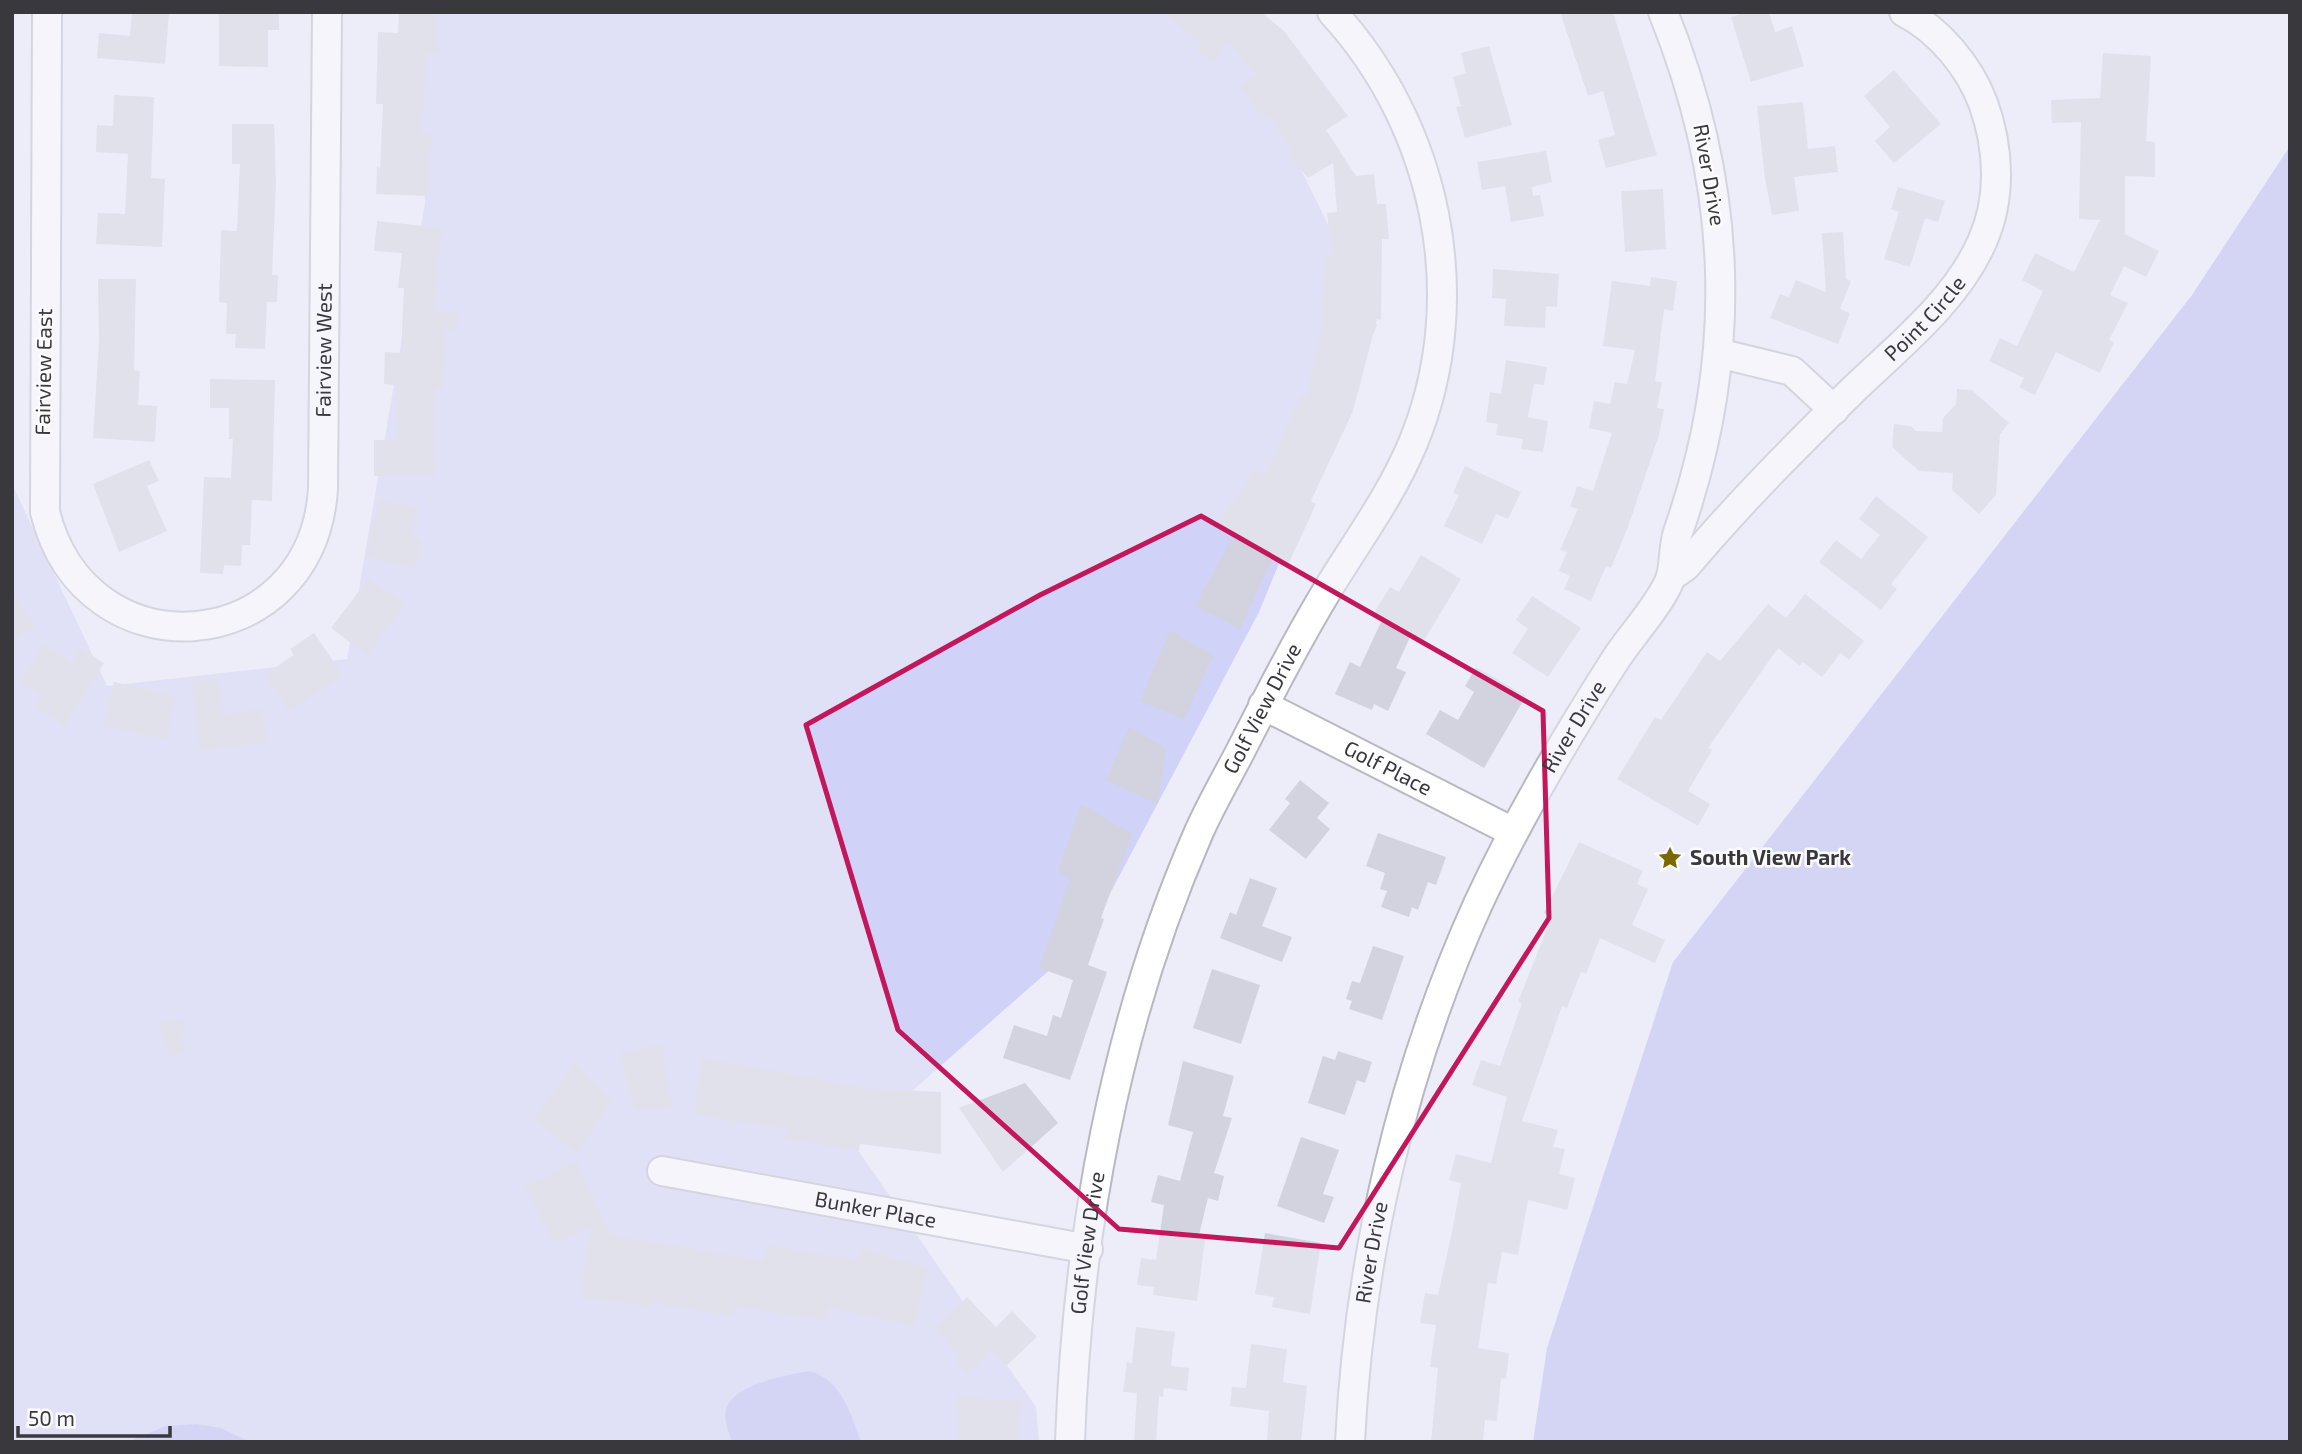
<svg xmlns="http://www.w3.org/2000/svg" width="2302" height="1454" font-family="'Exo 2',sans-serif">
<style>
.green{fill:#d0d2f7}
.water{fill:#b7b9f0}
.building{fill:#d2d3de}
.lines{fill:none;stroke-linecap:round;stroke-linejoin:round}
.minor-casing{stroke:#b7b8c2;stroke-width:32}
.minor{stroke:#fff;stroke-width:28}
.marked{fill:none;stroke:#c2185b;stroke-width:5;stroke-linejoin:round}
.labels{text-anchor:middle;stroke-width:5;stroke-linejoin:round;paint-order:stroke}
.street-label{font-size:21px;fill:#39393d;stroke:#fbfbfd}
.poi-label{font-size:21px;font-weight:bold;fill:#39393d;stroke:#fbfbfd;text-anchor:start}
</style>
<rect width="100%" height="100%" fill="#ecedf8"/>
<path class="green" d="M413,12H1224L1377,325L1259,612L1087,937L853,1143L1036,1407L1039,1442H12V484L107,686L347,659L425,203Z"/>
<path class="water" d="M2290,139V1442H1533L1547,1348L1673,962L2192,295L2288,149Z
M809,1371C842,1379 850,1413 861,1442H732C729,1433 723,1419 726,1409C734,1384 787,1375 809,1371Z
M196,1424L221,1428L250,1442H127L166,1426Z"/>
<path class="building" d="M132,12H169L165,64L97,58L99,33L130,36Z
M219,12H279V30H268V67L219,66Z
M399,12H437L439,54L427,53L422,134H432L430,196L376,194L377,167L380,168L383,104H376L378,32L398,33Z
M1162,12H1261L1284,31L1348,116L1326,130L1356,176L1374,174L1377,204H1386L1389,239H1382L1381,320L1377,319L1353,411L1311,501L1316,504L1287,567L1272,559L1240,629L1195,606L1233,537L1217,528L1253,470L1265,476L1301,395L1307,397L1321,324L1325,257L1332,256L1327,213L1337,212L1333,163L1308,178L1288,154L1292,151L1269,117L1266,119L1239,87L1255,74L1229,43L1213,63L1196,49L1201,43Z
M1560,12H1613L1657,155L1606,168L1598,140L1615,135L1603,91L1588,96Z
M1748,12H1769L1775,32L1792,26L1804,66L1751,82L1731,17Z
M1489,46L1512,125L1465,138L1456,107L1461,106L1453,77L1466,73L1461,53Z
M2103,53L2151,56L2146,141L2155,142V177L2125,176V234L2159,251L2146,277L2124,266L2110,295L2128,303L2109,340L2114,342L2100,373L2056,352L2035,395L2019,387L2024,378L1989,361L2000,338L2017,346L2043,291L2022,280L2035,253L2074,272L2100,220L2079,219L2081,122L2052,123L2051,100L2100,98Z
M1894,70L1941,124L1894,163L1875,141L1890,127L1864,96Z
M114,95L154,97L151,178L165,179L162,247L96,244L98,213L125,214L128,154L96,152L97,125L113,126Z
M1803,102L1808,149L1835,146L1838,172L1794,177L1799,211L1772,215L1765,179L1757,106Z
M232,124H274L276,183L272,275H278L277,302H267L265,349L235,348L236,334H226L227,303L219,302L221,230L237,231L240,164H232Z
M1546,151L1552,182L1532,187L1533,196L1540,195L1544,216L1511,222L1505,186L1482,190L1477,162Z
M1898,187L1945,201L1938,222L1925,218L1910,267L1884,259L1899,212L1891,209Z
M1663,189L1666,249L1625,252L1621,191Z
M377,221L442,228L434,312L458,313L457,331L446,330L444,388L435,387V476H374V440H396V385L384,384L385,352L401,353L404,288H398L402,253L374,251Z
M1843,232L1846,279L1851,281L1840,309L1850,313L1838,344L1770,318L1780,294L1789,297L1796,280L1826,292L1822,233Z
M1493,269L1559,274L1557,307L1546,306L1545,328L1504,326L1506,299L1492,298Z
M1651,277L1677,281L1673,311L1664,309L1655,381L1662,382L1657,408L1664,409L1659,435L1628,527L1611,568L1606,566L1591,601L1564,589L1570,576L1559,571L1567,552L1560,550L1578,509L1570,507L1577,486L1593,491L1612,433L1589,428L1594,401L1610,404L1615,382L1627,384L1635,350L1603,346L1612,281L1650,286Z
M98,279H136L134,370L140,371L138,405L157,406L155,442L93,438L99,341Z
M1506,360L1547,367L1544,385L1534,384L1528,417L1548,421L1543,452L1521,449L1523,439L1496,435L1498,424L1486,422L1490,392L1501,394Z
M210,379L275,380L272,501L252,500L250,545H242L241,566L224,565L223,574L200,573L204,477L231,478L233,439H229V408H210Z
M1957,389L1972,390L2009,423L2000,434L1996,495L1979,514L1952,490L1953,473L1919,471L1892,447L1894,424L1911,426L1916,431L1942,432L1943,418L1956,404Z
M149,460L159,481L147,486L167,531L119,552L93,484Z
M1465,466L1521,492L1508,519L1496,514L1482,544L1444,526L1459,495L1453,493Z
M1876,496L1928,537L1891,584L1897,589L1881,610L1819,562L1836,540L1861,559L1880,535L1859,519Z
M379,499L419,508L412,537L422,540L415,569L365,557Z
M1421,555L1461,579L1423,642L1411,635L1396,668L1406,672L1388,711L1374,704L1372,710L1335,694L1350,662L1360,667L1383,618L1374,613L1390,587L1399,592Z
M369,578L405,605L367,655L331,628Z
M12,592L36,626L12,642Z
M1805,594L1864,641L1849,660L1841,653L1822,677L1803,662L1800,666L1778,648L1708,748L1712,750L1688,791L1710,804L1698,826L1617,779L1655,717L1661,720L1707,652L1720,661L1768,604L1786,618Z
M1532,596L1581,628L1548,677L1512,653L1528,629L1516,620Z
M1170,630L1213,656L1184,719L1140,701Z
M314,633L343,675L289,712L264,675L294,655L290,649Z
M43,644L72,662L80,648L104,663L64,726L34,707L41,695L20,682Z
M1476,667L1526,696L1484,768L1426,734L1440,710L1458,720L1474,692L1465,686Z
M219,678L224,714L262,709L267,742L200,751L191,682Z
M114,682L176,696L167,739L104,726Z
M1129,727L1166,748L1158,804L1106,780Z
M1300,780L1329,803L1317,818L1330,829L1306,859L1269,830L1290,803L1285,799Z
M1081,804L1132,834L1101,918L1104,919L1088,965L1107,972L1070,1080L1003,1058L1014,1025L1047,1036L1053,1015L1061,1018L1073,980L1039,968L1070,878L1058,871Z
M1378,833L1446,857L1436,885L1428,882L1418,910L1412,907L1409,917L1381,907L1387,891L1380,889L1385,873L1366,866Z
M1579,842L1643,871L1637,884L1648,889L1632,925L1665,940L1655,963L1600,938L1586,974L1581,972L1567,1008L1562,1006L1522,1121L1558,1130L1553,1147L1565,1149L1559,1174L1575,1178L1567,1210L1528,1200L1518,1255L1502,1252L1496,1284L1488,1283L1478,1348L1509,1353L1506,1379L1501,1378L1497,1421L1485,1420L1483,1442H1431L1438,1368L1430,1367L1436,1325L1420,1323L1425,1293L1438,1295L1451,1237L1461,1183L1449,1180L1456,1154L1491,1163L1507,1097L1472,1085L1481,1060L1500,1066L1522,1003L1518,1002L1552,916L1544,913Z
M1250,878L1277,888L1262,926L1292,937L1282,962L1220,938L1230,912L1236,915Z
M1373,946L1404,956L1382,1020L1349,1009L1352,1001L1346,999L1352,981L1360,983Z
M1212,969L1260,985L1241,1044L1193,1028Z
M182,1017L186,1034L181,1035L185,1052L168,1056L159,1023Z
M662,1044L673,1108L634,1110L620,1053Z
M1338,1051L1372,1062L1365,1083L1357,1080L1345,1115L1308,1103L1323,1056L1335,1060Z
M701,1057L870,1089L941,1092V1154L860,1144L859,1151L784,1139L786,1129L694,1115Z
M1183,1061L1234,1076L1223,1116L1232,1118L1214,1173L1224,1176L1218,1201L1208,1198L1198,1239L1205,1240L1197,1301L1153,1295L1154,1287L1137,1285L1141,1258L1156,1260L1164,1205L1151,1202L1158,1175L1180,1181L1193,1132L1168,1125Z
M575,1063L612,1100L577,1154L533,1118Z
M1025,1083L1058,1123L1003,1172L959,1108Z
M1301,1137L1339,1150L1323,1194L1334,1197L1324,1223L1277,1206Z
M576,1161L611,1235L765,1261L767,1245L858,1259L860,1248L928,1268L915,1326L828,1308L826,1320L736,1307L733,1316L652,1303L651,1307L580,1297L590,1227L554,1243L524,1187Z
M1265,1233L1321,1243L1310,1314L1272,1307L1274,1297L1255,1294Z
M967,1297L996,1327L1012,1311L1037,1337L1006,1366L992,1350L967,1374L954,1360L959,1355L934,1328Z
M1136,1327L1175,1332L1171,1366L1189,1368L1187,1391L1164,1388L1163,1397L1159,1396L1156,1442H1134L1137,1393L1123,1392L1127,1362L1132,1363Z
M1251,1344L1287,1349L1283,1382L1307,1386L1301,1442H1267L1269,1411L1230,1406L1232,1387L1246,1388Z
M957,1396L1022,1401L1017,1442H959Z"/>
<g class="lines">
<g class="minor-casing">
<g id="minor">
<path id="s1" d="M47,12L45,512C86,677 312,659 323,489L327,12"/>
<path d="M1718,353L1792,371L1834,410"/>
<path id="s2" d="M1673,575L1686,566C1739,503 1796,446 1854,389C1900,345 1956,301 1982,242C2002,198 1999,147 1983,103C1969,66 1939,30 1904,12"/>
<path id="s3" d="M1263,705L1513,832"/>
<path id="s4" d="M662,1171L1088,1249"/>
<path id="s5" d="M1070,1442C1077,1235 1115,1024 1198,834C1210,806 1226,779 1240,752C1268,697 1296,642 1328,589C1357,541 1391,496 1413,443C1473,298 1437,126 1332,12"/>
<path id="s6" d="M1350,1442C1359,1257 1402,1072 1478,904C1517,820 1563,742 1612,665C1629,637 1654,613 1668,584C1676,569 1672,550 1678,532C1740,356 1733,185 1663,12"/>
</g>
</g>
<use href="#minor" class="minor"/>
</g>
<path d="M0 0H2302V1454H0ZM1201,516L1543,711L1549,918L1339,1248L1119,1229L898,1030L806,725L1040,595Z" fill="#ecedf8" fill-opacity=".55" fill-rule="evenodd"/>
<path class="marked" d="M1201,516L1543,711L1549,918L1339,1248L1119,1229L898,1030L806,725L1040,595Z"/>
<defs>
<g id="sight-bare" transform="scale(1.89)"><path d="M0-6L1.8-2.2L6-1.7L2.9 1.2L3.7 5.4L0 3.3L-3.7 5.4L-2.9 1.2L-6-1.7L-1.8-2.2Z" fill="#7a6800" stroke="#fbfbfd" stroke-width="2.5" paint-order="stroke"/></g>
</defs>
<g fill-rule="evenodd">
<use href="#sight-bare" x="1670" y="858"/>
</g>
<g class="labels">
<g class="street-label">
<text transform="translate(1709 175) rotate(80)" y="7">River Drive</text>
<text dy="7" stroke="none"><textPath href="#s2" startOffset="360">Point Circle</textPath></text>
<text dy="7" stroke="none"><textPath href="#s1" startOffset="1050">Fairview West</textPath></text>
<text transform="translate(44 372) rotate(-89)" y="7">Fairview East</text>
<text dy="7" stroke="none"><textPath href="#s5" startOffset="766">Golf View Drive</textPath></text>
<text dy="7" stroke="none"><textPath href="#s6" startOffset="758">River Drive</textPath></text>
<text dy="7" stroke="none"><textPath href="#s3" startOffset="140">Golf Place</textPath></text>
<text dy="7" stroke="none"><textPath href="#s4" startOffset="217">Bunker Place</textPath></text>
<text dy="7" stroke="none"><textPath href="#s5" startOffset="200">Golf View Drive</textPath></text>
<text dy="7" stroke="none"><textPath href="#s6" startOffset="191">River Drive</textPath></text>
</g>
<g class="poi-label">
<text x="1690" y="865">South View Park</text>
</g>
</g>
<rect width="2302" height="1454" fill="none" stroke="#39393d" stroke-width="28"/>
<path d="M18 1426v10h152v-10" fill="none" stroke="#39393d" stroke-width="3.5"/>
<text x="28" y="1426" font-size="21" fill="#39393d" stroke="#fbfbfd" stroke-width="5" paint-order="stroke">50 m</text>
</svg>
